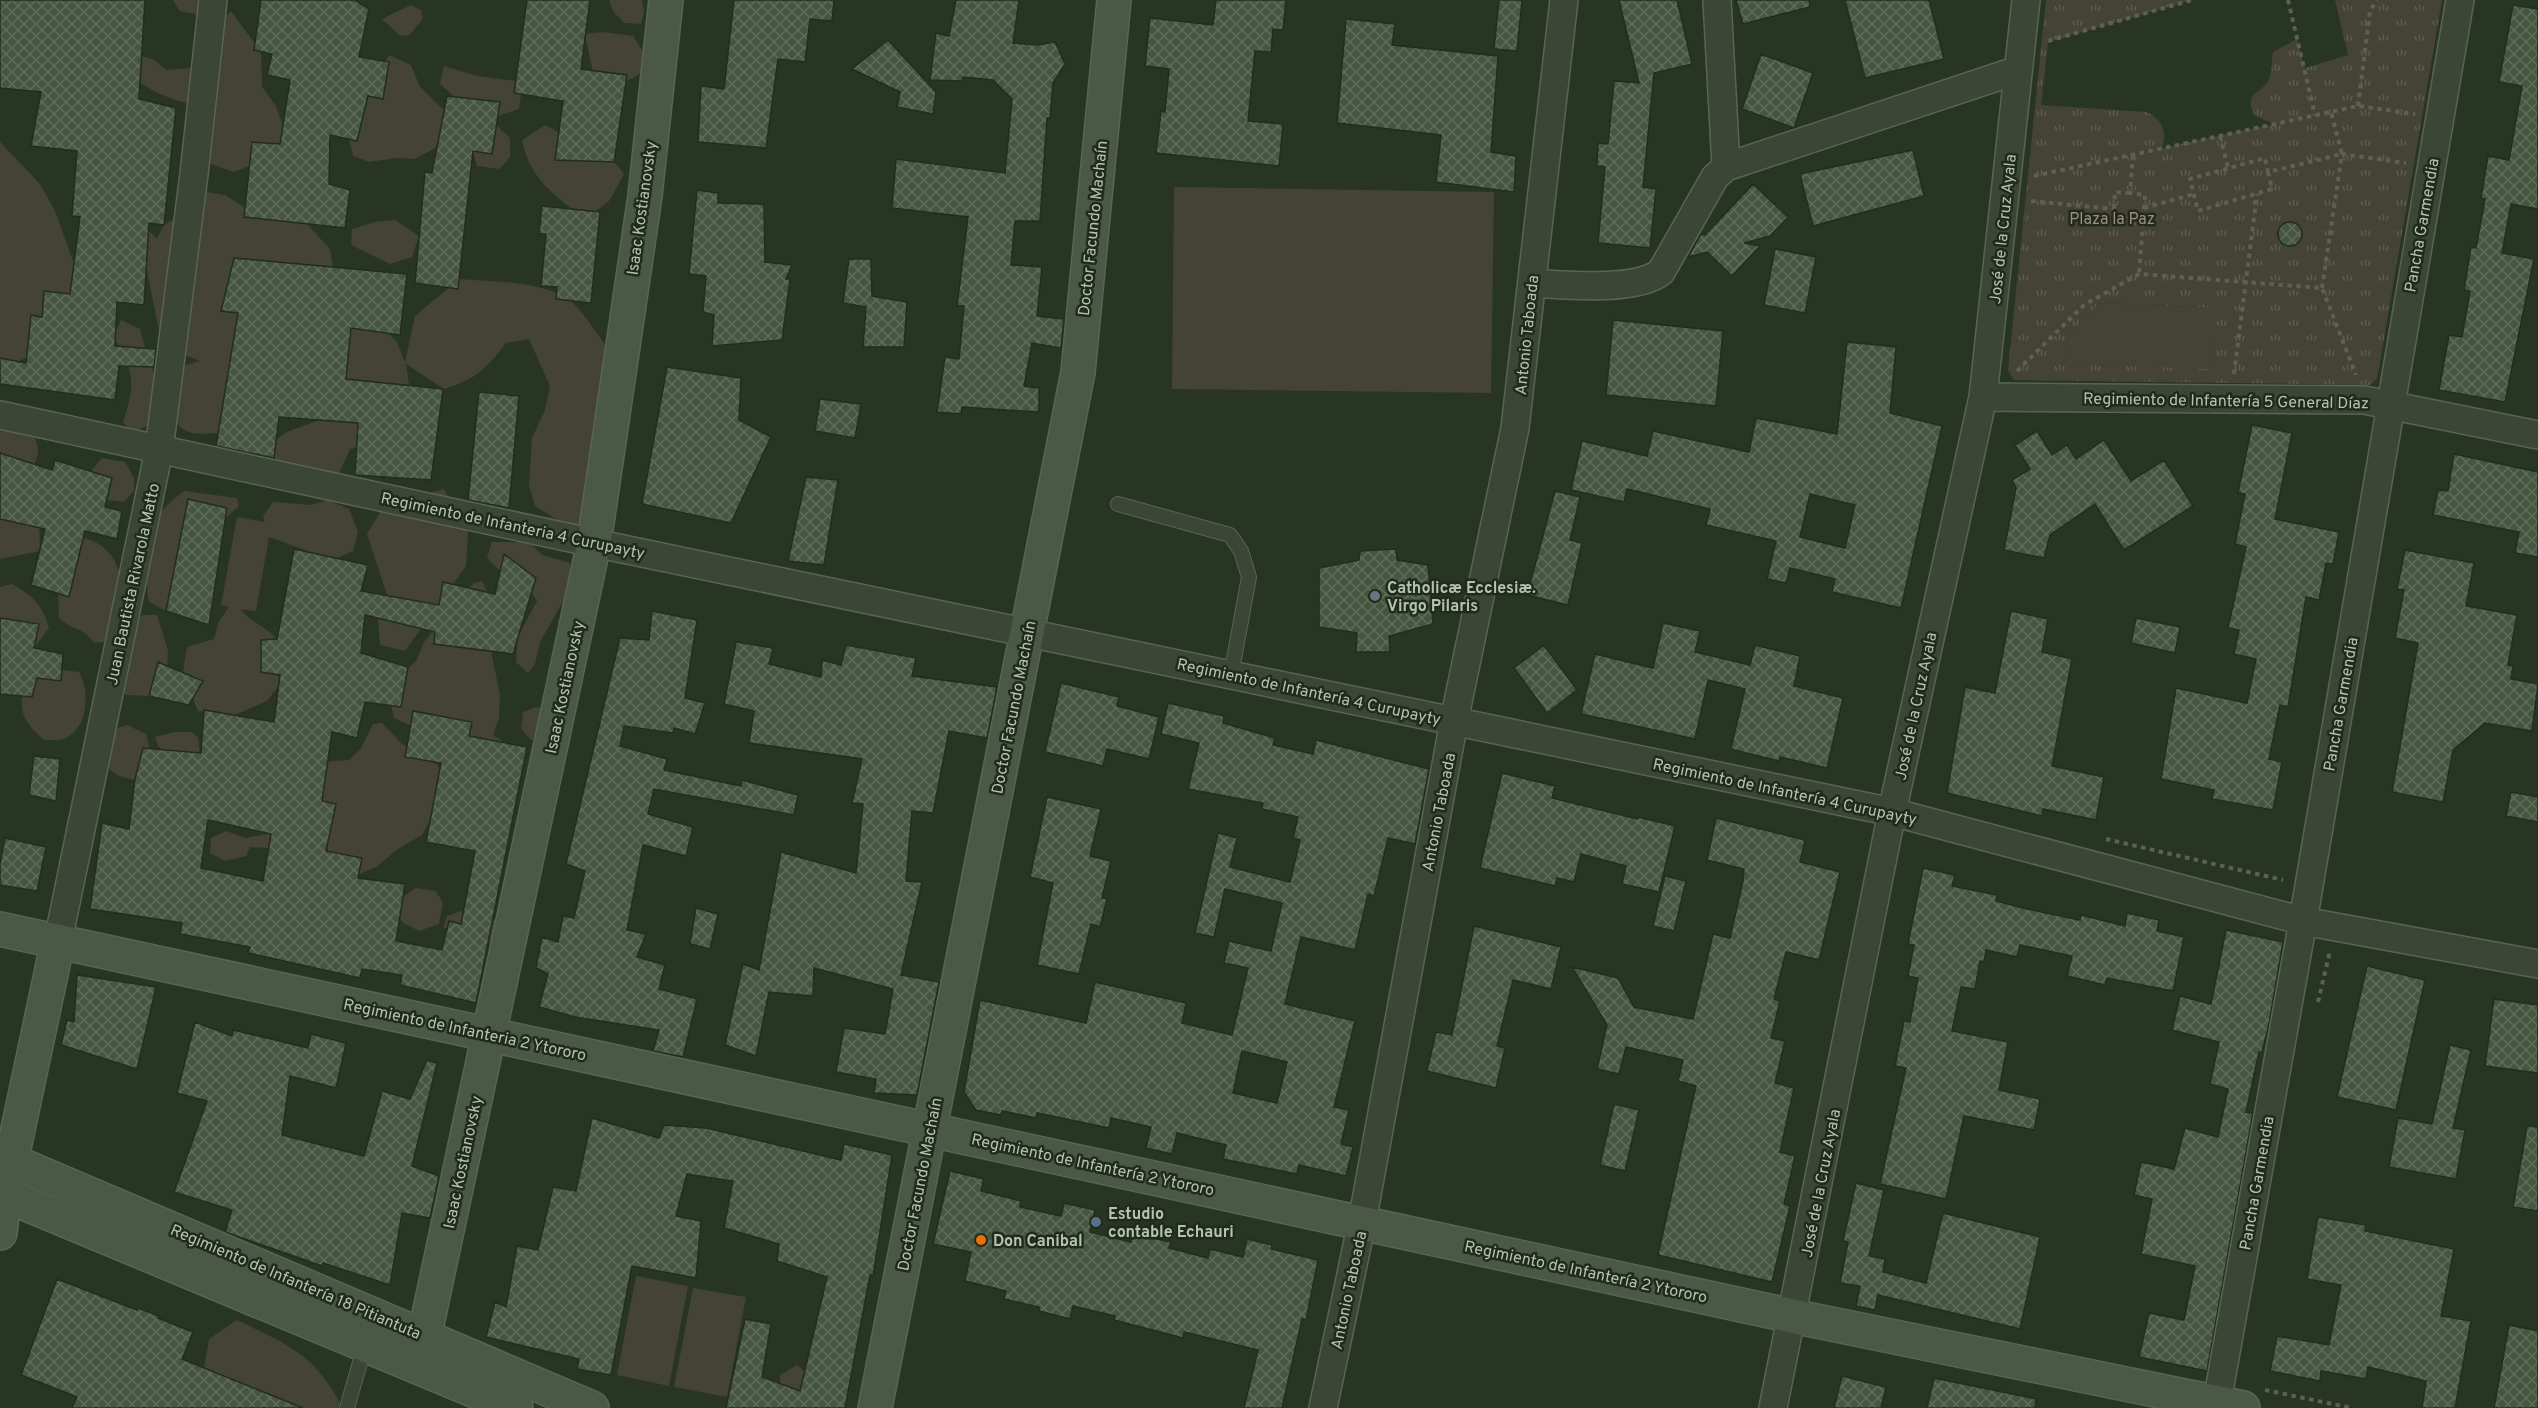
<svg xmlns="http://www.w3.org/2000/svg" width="2538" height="1408" font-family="Overpass,sans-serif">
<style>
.grass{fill:#454333}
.park{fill:url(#park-tufts);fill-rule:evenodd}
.building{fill:url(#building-cross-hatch);stroke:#222d1e;stroke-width:1.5;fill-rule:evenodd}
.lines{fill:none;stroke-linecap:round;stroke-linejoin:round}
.lane-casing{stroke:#596454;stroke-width:16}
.street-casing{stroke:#596454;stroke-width:30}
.secondary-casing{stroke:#596454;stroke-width:36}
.path{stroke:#5c6150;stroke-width:4;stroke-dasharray:4.5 4.5;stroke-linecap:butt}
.lane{stroke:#3b4636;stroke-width:14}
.street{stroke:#3b4636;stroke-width:27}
.secondary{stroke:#4a5845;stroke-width:33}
.worship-dot{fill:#6b7280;stroke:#202b1c;stroke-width:2}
.service-dot{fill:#5c6f8a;stroke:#202b1c;stroke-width:2}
.food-dot{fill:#e8710a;stroke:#202b1c;stroke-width:2}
.labels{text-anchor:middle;stroke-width:5;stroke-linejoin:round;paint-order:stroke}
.street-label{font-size:16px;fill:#b6c2b1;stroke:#202b1c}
.park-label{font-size:16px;fill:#a18c82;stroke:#202b1c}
.poi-label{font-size:16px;font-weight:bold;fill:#b6c2b1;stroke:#202b1c;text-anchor:start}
</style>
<defs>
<pattern id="park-tufts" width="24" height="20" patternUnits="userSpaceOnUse" patternTransform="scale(1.5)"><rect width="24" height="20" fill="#454333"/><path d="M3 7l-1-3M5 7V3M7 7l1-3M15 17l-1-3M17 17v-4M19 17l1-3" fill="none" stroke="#5e5c4e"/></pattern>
<pattern id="building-cross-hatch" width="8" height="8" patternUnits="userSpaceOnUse" patternTransform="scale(1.5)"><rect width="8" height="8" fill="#465540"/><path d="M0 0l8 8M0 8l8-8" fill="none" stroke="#5e6c59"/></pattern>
</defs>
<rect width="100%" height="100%" fill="#293523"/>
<path class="grass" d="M173,0H226L204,16L180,11Z
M609,0H642L644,12L641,24L624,23L613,11Z
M411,5L421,10L423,18L410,35L400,36L382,19Z
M231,11L261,52L262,87L276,106L283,126L280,144L257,163L234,172L211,164L203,152L193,104C170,100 148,90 130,75L133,53L154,60L167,70L189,68L205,73L222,22Z
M603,32L633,36L645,55L643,72C625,84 613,86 594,77L585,34Z
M389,55L411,65L420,87L444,110L437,147L415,159L397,158L369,162L353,156L346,128Z
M444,66L477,76L516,81L521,94L519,109L498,116L456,98L440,84Z
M496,125L510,138V157L500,169L477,166L473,152L476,137Z
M545,125L614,162L624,174L609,201L585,220C556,195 530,181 522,140Z
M0,142L40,184L55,211L81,283L62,342L0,369Z
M1174,187L1494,192L1491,393L1172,389Z
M200,191L225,195L263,219L307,224L330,249L333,267L278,346L229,367L218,433C182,436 181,431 163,401L152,424L132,432L123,422C137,380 133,374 114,336L121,320L140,329C145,350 153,367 157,387L186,365L200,361L162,346L145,260V227L157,239L164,225L179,216Z
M395,220L419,236L412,257L390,264L351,245L352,229L375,222Z
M459,279C494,282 553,280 578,308C591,323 602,341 614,357L594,543L535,506L529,485L532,438L545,410L550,386L529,339L506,343C486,369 477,379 444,389L406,364L412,406L382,441L350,449L335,482L256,471L268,445L287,432L319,420L331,397L299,321L375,320L397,342L405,362L415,316Z
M2100,303L2214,308L2212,370L2066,364L2067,336Z
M0,403C15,413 37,429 38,450C38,458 32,469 30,478L0,476Z
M102,458L125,462L134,478V491L124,502L107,500L91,471Z
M444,489L468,532L466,566L405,651L380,645L378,618L387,595L367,534L385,504Z
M184,491L237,498L239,506L225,519L181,605L166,611L149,602C145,586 147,536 154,522C161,509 173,500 184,491Z
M327,500L349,509L358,532L353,551L333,560L269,537L256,611L240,609C251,622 266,627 277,639L279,685L267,701L235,715L198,711L183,672L187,647L214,639L219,621L229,607L221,605L237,517L265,522L263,516L273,502L311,505Z
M0,504L39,512L40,551L0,559Z
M72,537C110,536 130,574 118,608C114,620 107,630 104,642L94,643C80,625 73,631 59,618L58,594Z
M492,542H529L542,555L570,563L571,587L540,642L535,664L528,673L516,662L518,636L537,601C526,579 499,576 487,557Z
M482,581L493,604L486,626L500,695L499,718L493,735L515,749L412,726L394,718L390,700L397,679L416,661L424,642L464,592L474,583Z
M12,584C32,595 43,605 49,628L34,648L0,641V587Z
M143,615H157L168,650L167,671L149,696L126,695L117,683L133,622Z
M61,670L79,672C90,691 89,730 63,739C58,741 50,740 44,740C19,718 16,705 31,675Z
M536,707L553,712L548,740H531L521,729L523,712Z
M382,723L401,743L438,765L443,787L435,811L422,835L398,849L376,867L357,875L328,858L327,835L242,768L349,760L361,748L373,724Z
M127,725L146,734L153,761L135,780C102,774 106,763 104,733Z
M175,732H191L198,737L200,755L171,758L158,746L155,737Z
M226,831L246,838L272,833L285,849L250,847L246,856L225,861L210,853L211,838Z
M415,888L436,891L443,903L439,924L419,931L403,923L397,913L403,897Z
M461,911L484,914L496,920L497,928L493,941L485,944L443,927L447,916Z
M636,1276L688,1286L669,1386L617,1375Z
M693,1288L746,1297L727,1397L674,1387Z
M237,1320C287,1345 312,1352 340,1403L338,1408H284L213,1386L204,1368L209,1339Z
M797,1365L821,1386L780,1398V1375Z"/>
<path class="park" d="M2046,0H2192L2048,42L2041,105L2147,112C2163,120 2167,132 2162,148L2274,124L2255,116C2243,92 2259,96 2268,81C2273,72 2271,62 2273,52L2297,39L2305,68L2348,55L2335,0H2442L2377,379L2370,385L2014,380L2008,370ZM2284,222L2298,225L2303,238L2294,247L2281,244L2276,233ZM2100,303L2213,308L2212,369L2066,364L2067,336Z"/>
<path class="building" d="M0,0H145L139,99L176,108L164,225L149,223L144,305L117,302L115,346L156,349L154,367L119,366L115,400L0,384V358L26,363L31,315L42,317L44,291L70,294L80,217L72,216L77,151L31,146L41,92L0,88Z
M261,0H355L369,9L359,57L389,62L383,99L368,96L357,141L330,135L329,184L350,190L345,228L244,217L252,142L280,144L290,80L267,75L272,54L254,50Z
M527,0H590L581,69L627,75L614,162L555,160L563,101L514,93Z
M734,0H834L832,21L810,19L805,62L778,59L766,148L698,142L701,86L724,89Z
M956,0H1019L1013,43L1038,45L1055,42L1065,64L1053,83L1050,118H1047L1040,221H1015L1011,265L1042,267L1037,316L1064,319L1061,348L1032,343L1024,386L1039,388V412L962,407L961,414L937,412L945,357L959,359L964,306H957L968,217L892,208L896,159L1005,173L1012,99L993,80L963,77L962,81L930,80L936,33L949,36Z
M1216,0H1286L1283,30L1273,29L1271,52L1255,51L1248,121L1283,124L1279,166L1156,153L1161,111L1165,112L1169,69L1145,66L1150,18L1213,25Z
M1499,0H1522L1517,51L1494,49Z
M1619,0H1677L1692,64L1654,73L1643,187L1656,189L1650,248L1598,243L1605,167L1597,166L1598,143L1608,144L1614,81L1639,83Z
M1736,0H1809L1810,7L1743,24Z
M1845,0H1929L1944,59L1865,78Z
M2513,5L2538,9V209L2511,204L2502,253L2534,259L2505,402L2439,390L2449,335L2462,337L2470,291L2464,290L2471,247L2476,248L2485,199L2481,198L2488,156L2509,160L2522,86L2499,82Z
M1346,19L1395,24L1392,45L1498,56L1491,152L1516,156L1514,192L1436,182L1441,135L1337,123Z
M888,40L936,92L933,114L897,107L900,92L852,69Z
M1761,54L1813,73L1794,128L1742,109Z
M447,96L500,102L492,154L473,151L458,289L415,283L425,172L432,173Z
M1913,150L1924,196L1813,226L1800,174Z
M1753,184L1788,217L1770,236L1744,243L1760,246L1732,276L1707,252L1688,257L1701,234L1705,235Z
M697,190L718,193V203L764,204L765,262L792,265L786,279H790L782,340L712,346L714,315L703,312L706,276L689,274Z
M542,206L600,212L591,303L556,299L557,287L541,286L546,234H539Z
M2278 234a12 12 0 1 1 24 0a12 12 0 1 1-24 0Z
M1775,249L1816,257L1805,313L1764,305Z
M234,258L407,274L400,335L351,328L346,379L443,389L431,480L355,475L358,423L279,417L274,458L216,446L238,313L221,311Z
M849,259H871L872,296L907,302L904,347H863L866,307L843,303Z
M1613,320L1723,331L1716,406L1606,395Z
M1847,342L1896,347L1890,413L1942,426L1901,608L1832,592L1835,579L1790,568L1786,583L1767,579L1776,541L1706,525L1710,509L1627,489L1624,502L1571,490L1582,441L1647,456L1653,431L1749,452L1756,418L1837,434ZM1810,494L1855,505L1845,548L1800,537Z
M667,367L741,378L739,420L771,437L731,523L642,504Z
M479,392L519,396L509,508L468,500Z
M820,399L861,404L855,438L815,431Z
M2252,425L2292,433L2275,519L2339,532L2333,564L2326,563L2319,600L2306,597L2288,707L2280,705L2269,759L2282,762L2273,810L2212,799L2214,790L2161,779L2176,688L2247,703L2256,659L2234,654L2239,630L2228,628L2246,547L2235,544L2245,494L2238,493Z
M2037,431L2052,455L2067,445L2076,459L2104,440L2131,481L2164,460L2193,506L2124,550L2095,504L2050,535L2044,558L2004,550L2016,488L2012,480L2030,469L2015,445Z
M0,453L52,470L55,460L112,478L105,507L122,511L117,539L85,531L69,597L31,585L45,529L0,519Z
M2454,454L2538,472V557L2515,553L2519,532L2433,515L2438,490L2448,491Z
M806,477L838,480L824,565L788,561Z
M1555,491L1580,497L1570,540L1582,543L1568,605L1527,595Z
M188,499L227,508L209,625L166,611Z
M294,549L368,565L361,591L439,605L443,582L495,594L504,554L536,578L513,654L434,644L435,632L365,615L361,653L408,667L401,707L365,702L357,738L332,732L322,801L336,804L326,851L362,858L358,878L405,884L396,941L442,950L449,921L461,924L475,851L426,842L441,763L405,757L413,711L472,722L469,736L527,747L476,1003L400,985L402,975L362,969L360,978L248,953L250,947L180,934L182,923L90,909L102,823L129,829L135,779L143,748L201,753L204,710L274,722L280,675L261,672V640L277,639ZM208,820L271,834L263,881L201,868Z
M1396,549L1397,560L1428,565L1433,624L1389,636L1390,652H1356L1357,633L1319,627V568L1359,560L1360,551Z
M2405,550L2474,563L2466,606L2517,615L2508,665L2513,666L2511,679L2538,684L2532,731L2485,723L2453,750L2443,802L2392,792L2418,643L2395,638L2404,590L2397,589Z
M652,611L697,620L685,698L705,703L695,734L674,728L673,733L624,726L620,746L667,759L664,770L741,786L742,780L798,795L794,815L654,789L648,814L693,827L686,856L643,845L627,930L646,934L637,957L665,965L659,989L697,999L683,1057L653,1051L659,1030L575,1017L539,1007L548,974L536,968L542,937L558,942L563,916L574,918L585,871L566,864L620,638L649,640Z
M2011,611L2048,619L2042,652L2072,659L2052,766L2104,777L2096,820L2043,809L2042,816L1947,793L1965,687L1995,693Z
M0,618L39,624L34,648L63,654L61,681L37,678L32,697L0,694Z
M2136,618L2180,627L2175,653L2131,643Z
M1663,623L1700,631L1695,652L1750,665L1755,645L1800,656L1794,686L1843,698L1827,768L1780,757L1779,761L1734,750L1731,748L1745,689L1708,680L1695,739L1581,714L1595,654L1653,668Z
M736,642L773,648L769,664L821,677L822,660L841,665L846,645L916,658L912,676L997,687L987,738L949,731L933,813L912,811L906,881L922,882L901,975L939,982L917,1095L874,1093L876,1079L836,1072L844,1028L885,1034L893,989L814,968L813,996L769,992L756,1056L725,1045L743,964L759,970L781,852L856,873L863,804L852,803L862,759L749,743L754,711L724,704Z
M1544,645L1577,690L1547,713L1514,668Z
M158,662L203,681L189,705L149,696Z
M1061,683L1119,697L1117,706L1159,717L1149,759L1107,749L1103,766L1045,752Z
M1168,703L1224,716L1223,723L1275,738L1273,745L1313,754L1316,740L1429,769L1415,844L1388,838L1374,896L1368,894L1355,950L1301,937L1285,1004L1355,1021L1334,1107L1349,1110L1341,1144L1353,1147L1346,1176L1299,1165L1297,1174L1223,1159L1226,1145L1177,1133L1172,1154L1146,1148L1151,1127L1111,1118L1109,1128L1037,1113L1036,1118L1002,1111L1001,1115L976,1110L964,1092L980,1000L1086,1023L1095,982L1186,1003L1182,1023L1232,1035L1248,968L1224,963L1229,941L1271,951L1282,903L1225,889L1214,937L1195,933L1218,833L1237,838L1230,867L1290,882L1300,840L1293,838L1298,817L1262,809L1263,803L1188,789L1199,743L1161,734ZM1242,1051L1287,1062L1277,1103L1233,1093Z
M34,756L60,759L56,801L29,795Z
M1502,773L1555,786L1552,798L1637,819L1638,817L1675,826L1659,892L1622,884L1626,866L1581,854L1574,882L1557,878L1555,886L1480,868Z
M2511,792L2538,797V822L2506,816Z
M1047,797L1101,809L1090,856L1111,861L1102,898L1107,899L1100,927L1091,924L1079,974L1037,965L1053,883L1030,877Z
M1716,818L1805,840L1800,862L1840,872L1819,960L1786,952L1774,999L1780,1001L1771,1038L1785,1041L1775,1083L1794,1088L1780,1152L1795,1156L1784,1204L1790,1206L1772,1282L1658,1255L1696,1086L1678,1081L1683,1060L1626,1047L1619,1074L1597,1069L1607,1025L1572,967L1618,978L1634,1007L1693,1019L1713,934L1730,938L1743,881L1744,869L1707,860Z
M5,838L46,847L37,891L0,885V864Z
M1923,868L1955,875L1952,886L1997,895L1996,901L2027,909L2080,920L2081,915L2125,926L2127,913L2159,920L2157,931L2184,937L2173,991L2107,978L2105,985L2067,976L2072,956L2020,945L2017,957L1986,950L1984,962L1980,961L1975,989L1961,987L1952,1031L2008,1042L1999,1090L2040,1099L2034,1130L1964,1116L1946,1199L1880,1184L1906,1068L1895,1066L1904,1021L1910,1022L1918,978L1908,976L1914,945L1908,944Z
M1665,876L1686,881L1674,931L1653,926Z
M696,908L718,914L710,949L690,944Z
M1474,926L1561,947L1551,989L1513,980L1497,1046L1505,1048L1496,1088L1427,1071L1436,1032L1452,1035Z
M2226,930L2283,942L2269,1024L2262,1052H2259L2246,1112L2253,1113L2207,1371L2139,1357L2149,1313L2184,1320L2195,1266L2141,1254L2152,1199L2134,1195L2141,1162L2174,1169L2185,1128L2218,1137L2228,1089L2210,1084L2219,1042L2172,1030L2180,996L2211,1004Z
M2367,966L2425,980L2396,1110L2337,1097Z
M77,975L156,987L137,1069L61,1045L67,1020L74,1022Z
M2494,999L2538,1005V1073L2485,1066Z
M195,1022L232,1036L233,1030L308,1048L311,1034L346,1043L336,1088L290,1076L282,1135L364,1156L382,1091L410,1099L427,1060L437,1063L412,1166L439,1176L430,1218L402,1213L390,1285L323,1263L322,1266L225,1232L232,1210L174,1192L207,1101L177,1093Z
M2450,1045L2471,1050L2453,1128L2465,1130L2456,1179L2389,1167L2398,1118L2432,1124Z
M1614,1104L1639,1110L1625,1171L1600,1165Z
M592,1118L659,1138L664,1125L706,1128L841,1160L844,1144L892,1155L873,1276L870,1275L845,1408H726L745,1319L771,1324L762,1377L800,1391L827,1277L777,1261L779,1244L724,1228L733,1181L687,1174L676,1216L701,1221L696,1278L632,1266L611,1375L577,1369L579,1359L486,1337L495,1302L506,1307L517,1246L538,1250L553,1187L576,1191Z
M2527,1126L2538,1127V1211L2513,1207Z
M950,1171L984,1179L981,1191L1021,1201L1020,1207L1061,1216L1064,1203L1095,1210L1090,1232L1131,1242L1133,1234L1171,1242L1169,1248L1208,1258L1210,1249L1243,1257L1247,1239L1272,1245L1271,1249L1318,1260L1306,1320L1302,1319L1282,1408H1244L1258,1350L1184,1332L1183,1338L1114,1320L1115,1316L1073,1306L1070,1319L1039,1311V1307L1004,1299L1006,1291L965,1281L971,1252L933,1244Z
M1856,1183L1884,1190L1869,1256L1885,1259L1883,1272L1926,1283L1943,1213L2040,1237L2020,1329L1878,1295L1875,1310L1856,1306L1860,1286L1840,1283L1848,1242L1843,1241Z
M2318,1217L2366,1225L2365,1231L2454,1249L2441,1316L2471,1321L2455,1408H2422L2426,1381L2368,1367L2366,1379L2321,1371L2320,1381L2270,1371L2277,1336L2329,1345L2341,1285L2307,1279Z
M57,1279L137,1310L138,1308L159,1316L158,1318L193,1332L182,1359L303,1408H72L77,1397L21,1375Z
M2509,1325L2538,1331V1408H2494Z
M1842,1376L1886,1387L1881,1408H1834Z
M1934,1378L2036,1399L2035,1408H1927Z"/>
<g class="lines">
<g class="lane-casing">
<path id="lane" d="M1118,504L1230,535L1241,551L1249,577L1231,675
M347,1408L365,1345"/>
</g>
<g class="street-casing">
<path id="street" d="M1717,0L1726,167
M1532,283C1564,285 1636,292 1661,272L1715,177L1726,167L2018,70
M1983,397L2364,400L2538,435
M0,415L594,543L1892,812L2303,921L2538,964
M58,941L159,450L194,174L213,0
M1323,1408L1362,1222L1454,721L1515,428L1564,0
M1773,1408L1892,812L1983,397L2026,0
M2216,1408L2303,921L2460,0"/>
</g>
<g class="secondary-casing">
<path id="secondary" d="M0,929L1792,1316L2243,1408
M0,1156L592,1408
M0,1193L516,1408
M0,1233L4,1195L58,941
M418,1366L594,543L645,196L666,0
M875,1408L1078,372L1114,0"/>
</g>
<path class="path" d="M2288,0L2315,115
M2048,41L2192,0
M2358,106L2370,11L2377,0
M2220,136L2228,168
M2133,155L2130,193L2145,195L2139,274
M2268,172L2272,189L2198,211L2190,179L2265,158L2268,172L2342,154L2331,112
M2034,176L2358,106L2415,114
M2130,193L2115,192L2113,222L2143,224
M2031,201L2114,209
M2144,208L2194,194
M2322,288L2342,154L2406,163
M2017,371L2084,305L2139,274L2322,288L2356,375
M2234,374L2257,194
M2106,839L2283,880
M2318,1002L2330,951
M2265,1390L2352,1408"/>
<use href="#lane" class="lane"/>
<use href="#street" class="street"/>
<use href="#secondary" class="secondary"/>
</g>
<circle class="worship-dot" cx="1375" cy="596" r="6"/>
<circle class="service-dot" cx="1096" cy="1222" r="6"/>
<circle class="food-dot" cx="981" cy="1240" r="6"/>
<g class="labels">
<g class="street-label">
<text transform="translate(641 208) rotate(-82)" y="6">Isaac Kostianovsky</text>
<text transform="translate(2421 225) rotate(-80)" y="6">Pancha Garmendia</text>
<text transform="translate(1092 228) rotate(-84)" y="6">Doctor Facundo Machaín</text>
<text transform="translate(2002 229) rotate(-84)" y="6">José de la Cruz Ayala</text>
<text transform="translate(1526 335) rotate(-84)" y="6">Antonio Taboada</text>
<text transform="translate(2226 400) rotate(1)" y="6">Regimiento de Infantería 5 General Díaz</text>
<text transform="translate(513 525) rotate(12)" y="6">Regimiento de Infanteria 4 Curupayty</text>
<text transform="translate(132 584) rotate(-78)" y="6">Juan Bautista Rivarola Matto</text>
<text transform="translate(564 687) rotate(-78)" y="6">Isaac Kostianovsky</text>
<text transform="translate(1309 691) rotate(12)" y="6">Regimiento de Infantería 4 Curupayty</text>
<text transform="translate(2340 704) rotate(-80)" y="6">Pancha Garmendia</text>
<text transform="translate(1915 706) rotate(-78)" y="6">José de la Cruz Ayala</text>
<text transform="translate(1013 707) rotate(-79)" y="6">Doctor Facundo Machaín</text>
<text transform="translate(1785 791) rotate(12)" y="6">Regimiento de Infantería 4 Curupayty</text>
<text transform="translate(1438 812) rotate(-79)" y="6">Antonio Taboada</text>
<text transform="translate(465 1029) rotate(12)" y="6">Regimiento de Infanteria 2 Ytororo</text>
<text transform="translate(462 1162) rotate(-78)" y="6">Isaac Kostianovsky</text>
<text transform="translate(1093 1164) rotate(12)" y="6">Regimiento de Infantería 2 Ytororo</text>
<text transform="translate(1820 1183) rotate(-79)" y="6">José de la Cruz Ayala</text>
<text transform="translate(2256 1183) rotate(-80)" y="6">Pancha Garmendia</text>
<text transform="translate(919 1184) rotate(-79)" y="6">Doctor Facundo Machaín</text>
<text transform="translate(1586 1271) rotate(12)" y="6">Regimiento de Infantería 2 Ytororo</text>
<text transform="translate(296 1281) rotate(23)" y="6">Regimiento de Infantería 18 Pitiantuta</text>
<text transform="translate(1348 1290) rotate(-78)" y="6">Antonio Taboada</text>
</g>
<g class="park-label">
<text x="2112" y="224">Plaza la Paz</text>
</g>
<g class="poi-label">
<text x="1387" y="593">Catholicæ Ecclesiæ.<tspan x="1387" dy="18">Virgo Pilaris</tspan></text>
<text x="1108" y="1219">Estudio<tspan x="1108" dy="18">contable Echauri</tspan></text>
<text x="993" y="1246">Don Canibal</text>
</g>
</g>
</svg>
